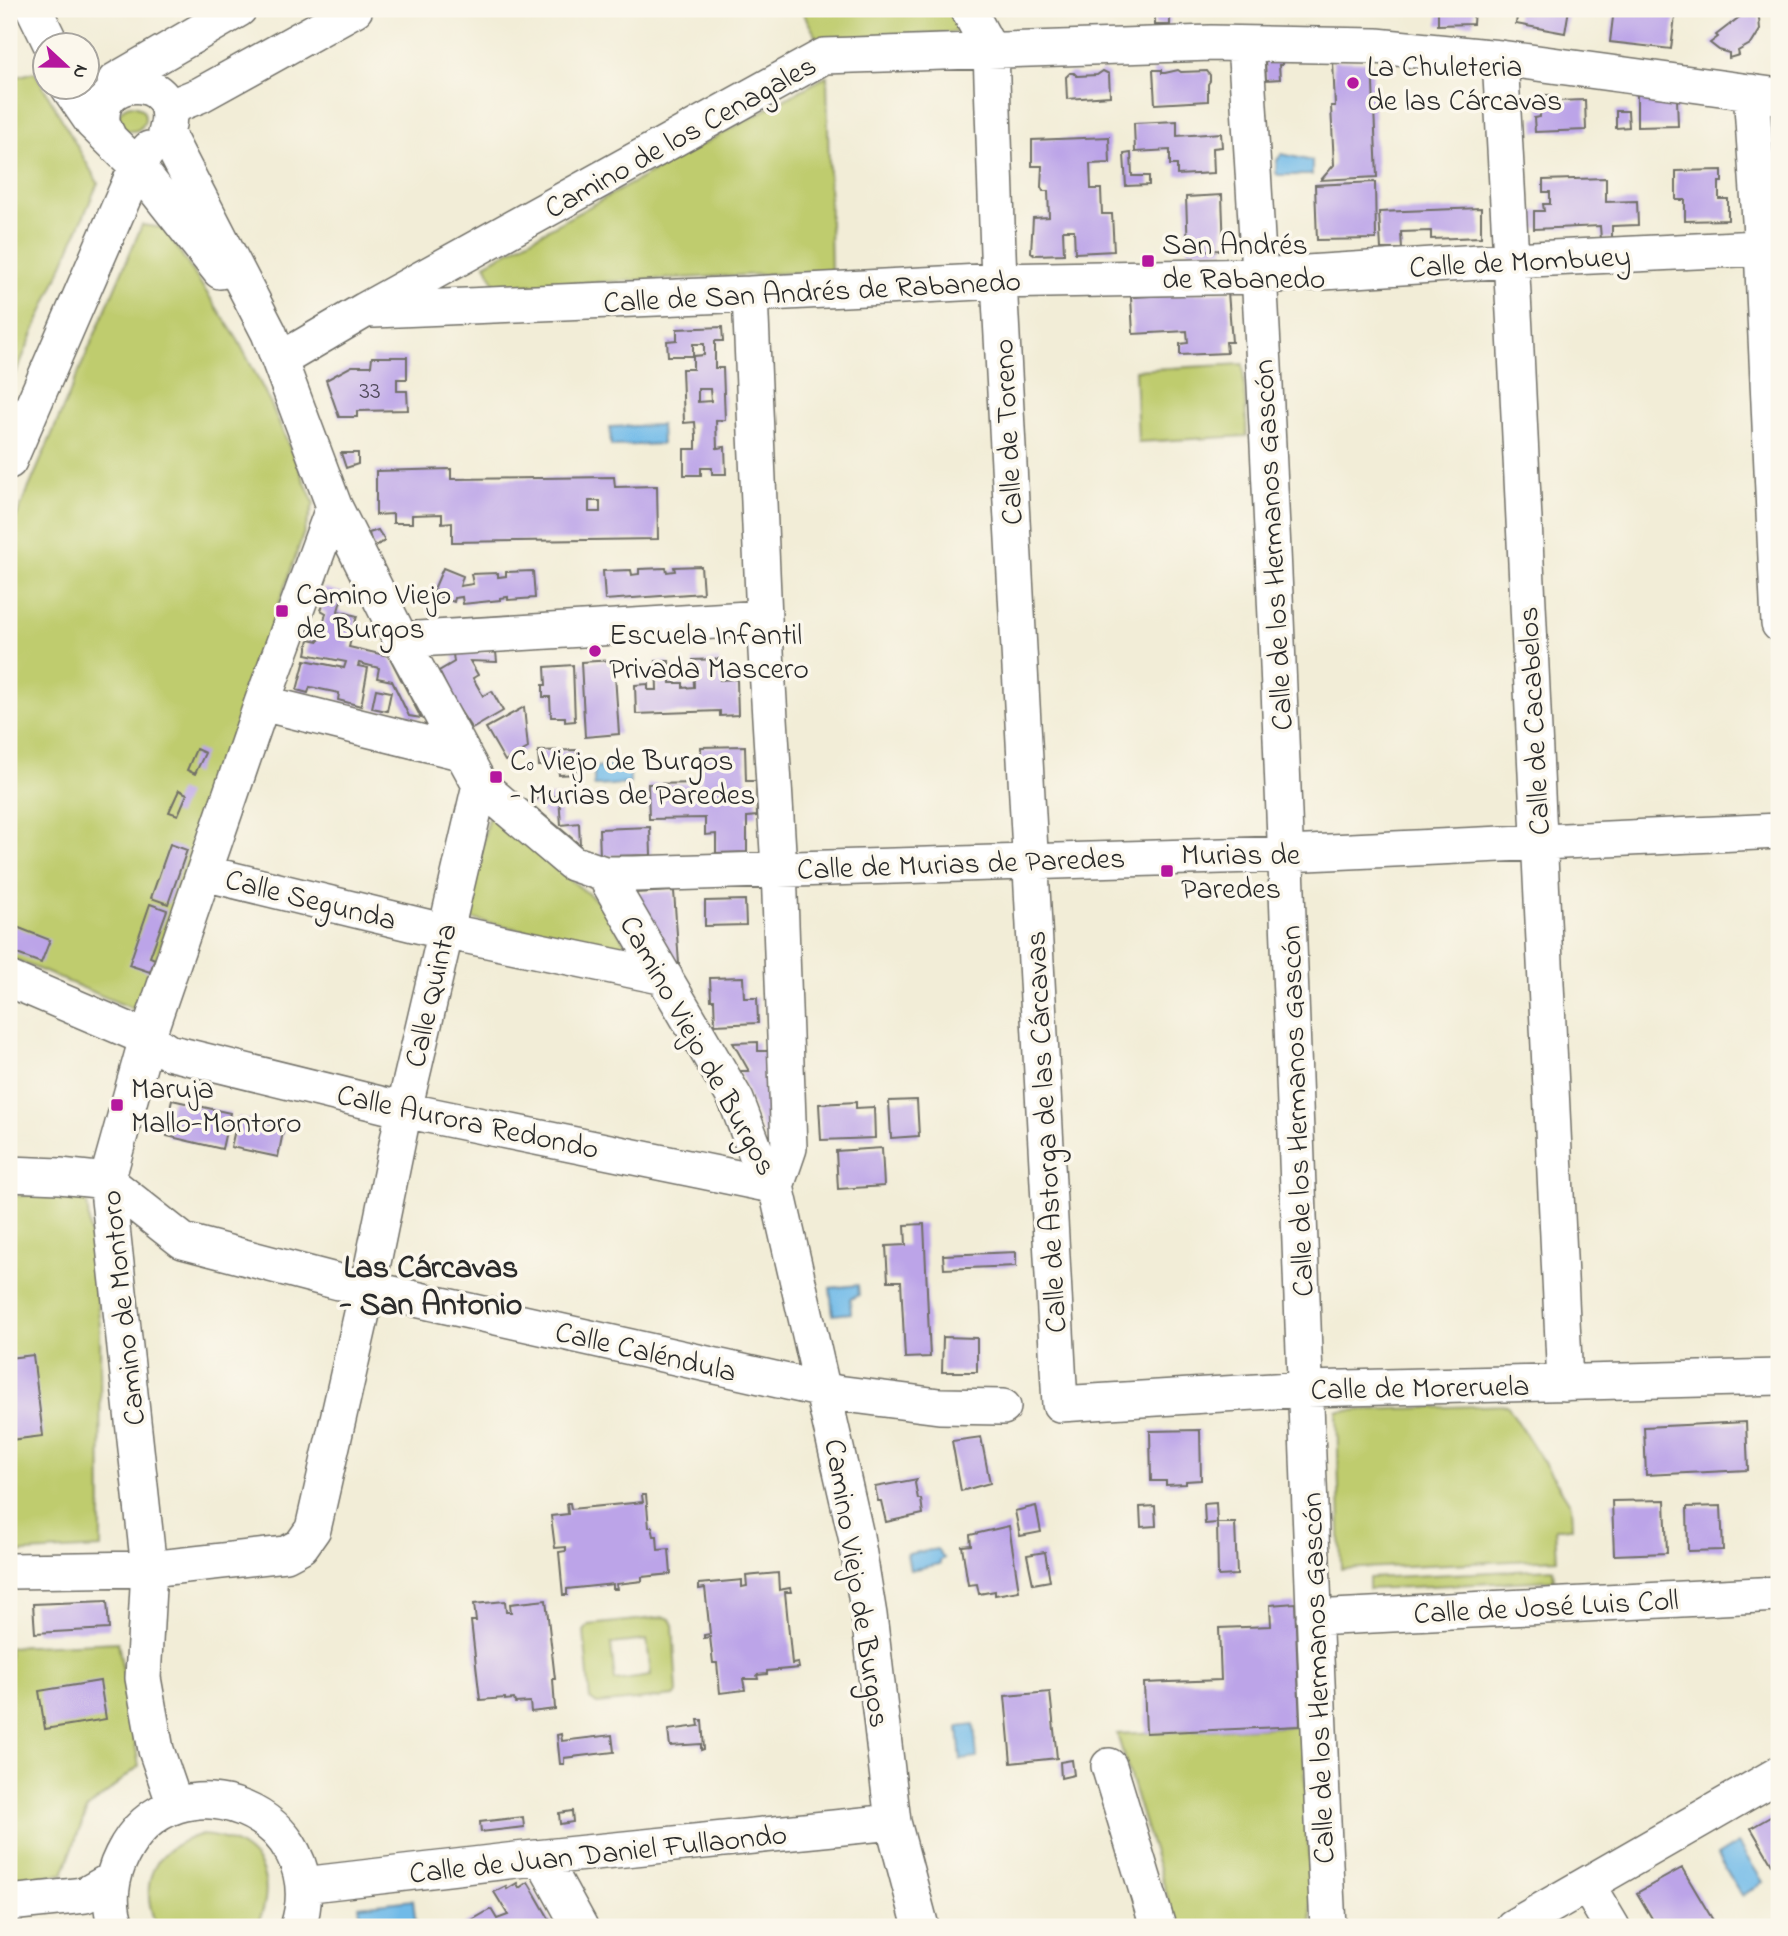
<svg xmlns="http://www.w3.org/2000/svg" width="1788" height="1936" font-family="'Indie Flower',sans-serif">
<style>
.green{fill:#bfcc6e;stroke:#757c4c;stroke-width:2;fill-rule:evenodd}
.water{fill:#6fbae8;stroke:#4d728a;stroke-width:2}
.building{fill:#bca4e8;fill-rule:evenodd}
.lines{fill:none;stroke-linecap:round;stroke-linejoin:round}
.minor-casing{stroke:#716f67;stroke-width:38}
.minor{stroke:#fff;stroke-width:35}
.poi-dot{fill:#b5179e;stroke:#fbf7ec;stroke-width:2.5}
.labels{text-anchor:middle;stroke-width:7;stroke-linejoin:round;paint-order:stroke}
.number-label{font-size:26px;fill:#4f495a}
.poi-label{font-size:30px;fill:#2b2b2b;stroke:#fbf7ec;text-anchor:start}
.street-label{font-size:30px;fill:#2b2b2b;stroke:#fbf7ec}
.neighbourhood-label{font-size:32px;font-weight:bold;fill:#2b2b2b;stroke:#fbf7ec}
</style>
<rect width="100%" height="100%" fill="#fbf7ec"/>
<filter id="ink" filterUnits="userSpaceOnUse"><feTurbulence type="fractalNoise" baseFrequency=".0143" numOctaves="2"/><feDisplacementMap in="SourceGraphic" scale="14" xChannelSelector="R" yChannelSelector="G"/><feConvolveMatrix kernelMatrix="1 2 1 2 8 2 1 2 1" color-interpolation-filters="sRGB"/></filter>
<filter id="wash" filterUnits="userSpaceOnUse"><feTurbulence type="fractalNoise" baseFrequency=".00686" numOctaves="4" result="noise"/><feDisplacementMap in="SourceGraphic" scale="28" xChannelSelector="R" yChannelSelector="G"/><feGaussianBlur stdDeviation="1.57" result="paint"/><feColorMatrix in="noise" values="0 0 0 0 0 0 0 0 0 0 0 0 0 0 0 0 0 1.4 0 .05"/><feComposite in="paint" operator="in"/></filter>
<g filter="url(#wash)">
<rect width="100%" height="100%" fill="#f2edd7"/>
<path class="green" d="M801,9H948L961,32L818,40Z
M35,72L98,183L9,389V79Z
M827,76L831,271L496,287L485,264Z
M119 118a13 13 0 1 1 26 0a13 13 0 1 1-26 0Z
M142,225L164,228L238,340L270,402L314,503L138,1011L9,957V534Z
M1243,364L1247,436L1138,442L1135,370Z
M491,817L601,904L626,945L624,952L467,918L488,819Z
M86,1193L100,1327L101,1548L9,1553V1196Z
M1507,1405L1571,1505L1572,1528H1555L1557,1559L1341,1569L1337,1411Z
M1553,1569L1554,1580L1369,1589V1578Z
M665,1617L670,1619L673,1625L677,1693L674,1696L597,1704L590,1699L584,1631L589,1625ZM647,1640L651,1676L615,1681L611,1644Z
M118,1642L139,1766L87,1809L63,1874L9,1880V1647Z
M1303,1726L1312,1927H1177L1117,1734Z
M199,1835C254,1837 282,1876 256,1927H158L156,1925C138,1880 154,1849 199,1835Z"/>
<path class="water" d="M1282,154L1312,161V175H1278L1276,173L1277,160Z
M661,425L662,444L611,446L610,427Z
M630,766V784L594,786V767Z
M858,1285L859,1295L850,1299L851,1313L833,1315L830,1288Z
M937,1549L944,1558L940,1561V1564L910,1570L907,1554Z
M974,1725L977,1758L961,1760L958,1727Z
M1738,1843L1763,1882L1742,1896L1717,1856Z
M413,1900L416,1927H362L359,1906Z"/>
<g id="blocks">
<path class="building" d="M1438,9H1474L1473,24L1438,25Z
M1518,9H1569L1565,33L1516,24Z
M1614,9L1675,16L1671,49L1610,42Z
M1755,11L1759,18L1760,30L1752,43L1738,51L1739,55L1729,58V53L1719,50L1710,43L1718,37L1716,35L1746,12L1748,15Z
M1170,15V25H1155V16Z
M1265,60L1282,61V65H1279L1280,79L1266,80Z
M1333,61L1372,62L1377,177L1321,180L1334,165L1331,106H1335Z
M1153,70H1162V73H1165L1178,70L1181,72L1207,71L1210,75V81L1208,84V101L1155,104Z
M1103,71L1109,74L1110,96L1067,99L1066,77L1070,73H1074L1077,76L1097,75Z
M1637,93L1677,98L1678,126L1637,127Z
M1539,95H1555V101L1585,100L1586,130L1535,132L1534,118L1540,117Z
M1616,111H1628L1629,127L1616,128Z
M1177,121V136L1221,133L1222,147L1213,148L1214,173L1177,175V165H1170V150L1135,152L1134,123Z
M1109,137L1110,163L1090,164L1091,189H1101L1102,214H1112L1114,251L1075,253L1074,230H1063L1064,254L1035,255L1031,252L1033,218L1049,217L1048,191H1043L1041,187L1042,166H1032V140Z
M1131,153L1132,176H1149V185L1126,186L1124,154Z
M1722,170V182H1719V199H1728V220L1685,221V200H1676V171Z
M1606,178V202L1637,201L1638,225L1612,226V238L1601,239L1600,226L1534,229V211H1544L1543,204H1550V192H1543V180Z
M1375,182L1376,239L1317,240L1315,185Z
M1222,195L1224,250L1188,251L1186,197Z
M1481,208V237L1431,239V231L1401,232L1402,249H1381L1379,212Z
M1228,292L1232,342H1226L1227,353L1180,355V344L1188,343L1187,331L1133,334L1131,297Z
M722,327L723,341H715V368H723L725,420L716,421L717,448L725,447L726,474H712V468H701V475H684V449H696V435L695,422L684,423L682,369H693V356L704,355V344H693V356H668L667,341L677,340V329ZM698,389H710L711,401L698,402Z
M372,357H407V379H397V391H407L408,410L357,411V417H339L326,380L352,366H371Z
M341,453H358V464L346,468Z
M451,469V479L614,477L615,487L657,486L658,539L452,542V522L442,523V514L412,515V523H393V514L376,515V471ZM589,501H600V512H589Z
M378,530L385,541L373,547L369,533Z
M701,566L703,593L605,600L603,571L631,570L632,575L639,574V569L666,568L667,572L675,571L674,567Z
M443,568L463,576L460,586L473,584L471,574L498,573V577L506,576V572L533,571L535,598L508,600V597L500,598V600L463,604L462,597L455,598L454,602L432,594Z
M325,588L343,593L338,611L357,616L349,647L389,656L421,718L409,716L392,681L377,678L379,668L359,663L358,666L368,668L361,706L338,700L339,693L310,687L308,693L297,690L305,660L344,668L346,662L306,654L309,639L319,641L326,613L321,610L324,603L320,602Z
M496,652L497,662L470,661L478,675L473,678L483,696L492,691L503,711L472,729L453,700L439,671L454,662L453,654Z
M719,659L720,680L737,679L738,715L720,716V711L636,714L635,685L648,684V690H657L656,661H669L670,683H683V688L694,687L693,660Z
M614,660L619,734L585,737L581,662Z
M573,665L575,721L565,722V717H551L550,697H543V685H546L545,667Z
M376,689L391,692L387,711L372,708Z
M524,707L528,748L505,761L486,728Z
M745,746L746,781H756L757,816L747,817V852L716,853V834L705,835V818L649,819L648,784L701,783V747Z
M196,749L205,753L195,774L187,770Z
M577,750V774L559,775L558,766H539L538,751Z
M179,790L187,794L178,815L169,812Z
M559,796L561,825L579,823L580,845L531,804L540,797Z
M650,827L651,855L600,856L599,829Z
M170,844L187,850L168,904L151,898Z
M674,891L679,964L675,963L634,893Z
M745,900L746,925L705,926V901Z
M150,904L167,910L150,957L155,959L150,972L129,965Z
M9,924L50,940L41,963L9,951Z
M743,977L744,998H757L758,1023L715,1025L714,1000H711L710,978Z
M758,1042V1051H769L773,1144L768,1145L740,1071H749L733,1043Z
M172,1100L230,1113L222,1149L167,1136L171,1119L168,1118Z
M917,1100L919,1136L891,1138L889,1101Z
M856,1102V1108L874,1107L875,1138L821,1140L819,1104Z
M238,1117L284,1127L278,1157L231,1147Z
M882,1148L884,1186L838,1189L836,1151Z
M924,1224L930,1357L905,1358L901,1281H888L886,1246L906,1245L905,1225Z
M1016,1252V1266L944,1269L943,1255Z
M943,1337L977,1338V1372H942Z
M33,1355L43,1436L10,1440L9,1358Z
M1746,1422L1748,1470L1646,1475L1644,1427Z
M1200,1430L1201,1480L1186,1481V1484L1166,1485V1481H1151L1150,1431Z
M981,1437L990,1483L961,1491L952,1441Z
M917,1479L915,1483L918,1499H921L923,1514L886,1522L881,1501H878L875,1487Z
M642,1495H646L649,1527H652L654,1536H657L658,1550L669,1549L671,1574L642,1577V1581L616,1584L617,1589H613V1584L567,1589V1595H563L559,1552L566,1551V1547L555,1548L551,1516L568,1514L567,1503H570L571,1509L643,1502Z
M1665,1500L1667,1553L1614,1555L1612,1501Z
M1216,1503L1217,1523L1205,1524L1204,1504Z
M1036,1506L1041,1532L1020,1536L1015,1511Z
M1155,1506L1156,1526L1141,1527L1140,1507Z
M1721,1506L1723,1550L1688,1551L1687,1507Z
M1217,1523H1235L1237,1575L1218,1576Z
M1009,1526L1019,1591L995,1595V1591L979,1594L977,1584L968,1585L962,1546L971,1545L970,1535Z
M1045,1552L1050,1581L1033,1584L1027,1555Z
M778,1573L779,1590L790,1588L791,1592H785L792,1664L798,1663L799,1668L767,1671V1674L757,1675L758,1679H743L745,1690L720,1693L717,1663H713L710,1637L704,1638V1635L710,1634L705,1588L699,1589V1584L742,1580V1587L747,1586L746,1576Z
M546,1600L555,1679H553L555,1709L531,1712L530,1702L515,1703L514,1699L505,1700V1698L480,1700L471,1621H476L474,1604L505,1601L506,1612H511L510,1604Z
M107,1601L109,1629L35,1633L33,1604Z
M1295,1603L1300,1726L1146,1733L1144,1683L1221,1680L1219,1628L1271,1626L1270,1605Z
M100,1681L106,1719L45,1729L39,1691Z
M1050,1692L1057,1758L1011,1763L1005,1696Z
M698,1720H702L704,1749L701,1750V1744L670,1746L668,1730L699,1726Z
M561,1734L562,1741L612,1735L614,1752L564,1758V1764H560L557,1735Z
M1072,1760L1074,1775L1061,1778L1060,1762Z
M572,1811L573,1822L560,1824L559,1813Z
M1779,1812V1876L1751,1828Z
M523,1817L524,1827L481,1832L480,1822Z
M1682,1868L1717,1927H1657L1637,1893Z
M528,1882L554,1927H460L491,1909L497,1919L508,1915L494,1892L506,1886L507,1889L517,1883L519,1888Z"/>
</g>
</g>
<g filter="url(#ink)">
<use href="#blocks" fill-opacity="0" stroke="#716f67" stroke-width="2"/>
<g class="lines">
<g class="minor-casing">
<path id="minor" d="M34,9L52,46
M968,9L991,52L999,281L1060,1404L1306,1389L1779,1377
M1245,44C1287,671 1297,1300 1328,1927
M1500,58L1515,331L1565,1383
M115,81L239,9
M69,88L93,123L137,166L220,271
M1751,92L1762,248L1779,624
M168,108L200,95L355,9
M166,133L269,333L334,506L401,640L480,785L572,863L604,874H634L1286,854L1779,831
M108,136C106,132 103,126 102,121C98,71 182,74 167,129
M750,294L764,618L779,868L789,1148L776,1186
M374,310L750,294L999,281L1260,276L1511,260L1779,247
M280,360L365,310L824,56L1211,43L1376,46L1500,58L1779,96
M9,461L137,166L149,149
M401,640L764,618
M262,703L460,752
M204,873L430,928L665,977
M604,874L736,1100L758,1158L776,1186L856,1536L869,1615L893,1822L921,1927
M9,979L147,1038L168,1052L404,1110L776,1186
M9,1174L60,1176L107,1181
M107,1181L183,1241L339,1282L837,1393L939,1406L1003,1407
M9,1571L149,1569L286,1554L301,1546L313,1529L368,1287L404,1110L480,785
M1314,1618L1779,1594
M1109,1766L1158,1927
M175,1805L156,1750L143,1678L149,1569L107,1181L147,1038L262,703L334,506
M542,1858L580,1927
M303,1885L516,1860L893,1822
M1587,1885L1612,1927
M9,1903L85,1895L113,1879
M117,1927C107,1904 111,1877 122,1855C175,1748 334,1814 298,1927
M1513,1927L1779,1774"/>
</g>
<use href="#minor" class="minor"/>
</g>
</g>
<g class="poi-dot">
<circle cx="1353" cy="83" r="7"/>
<rect x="1141" y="254" width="14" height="14" rx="3.5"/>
<rect x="275" y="604" width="14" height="14" rx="3.5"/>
<circle cx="595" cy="651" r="7"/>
<rect x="489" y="770" width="14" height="14" rx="3.5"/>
<rect x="1160" y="864" width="14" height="14" rx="3.5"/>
<rect x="110" y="1098" width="14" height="14" rx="3.5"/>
</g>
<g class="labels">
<g class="number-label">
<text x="370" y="398">33</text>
</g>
<g class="poi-label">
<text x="1367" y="76">La Chuleteria<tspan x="1367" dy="34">de las Cárcavas</tspan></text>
<text x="1162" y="254">San Andrés<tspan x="1162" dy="34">de Rabanedo</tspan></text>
<text x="296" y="604">Camino Viejo<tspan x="296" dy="34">de Burgos</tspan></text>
<text x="609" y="644">Escuela Infantil<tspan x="609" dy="34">Privada Mascero</tspan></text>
<text x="510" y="770">Cº Viejo de Burgos<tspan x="510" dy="34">- Murias de Paredes</tspan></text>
<text x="1181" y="864">Murias de<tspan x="1181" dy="34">Paredes</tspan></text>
<text x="131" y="1098">Maruja<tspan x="131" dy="34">Mallo-Montoro</tspan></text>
</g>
<g class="street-label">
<text transform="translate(680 136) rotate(-29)" y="10">Camino de los Cenagales</text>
<text transform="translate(1520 261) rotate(-3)" y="10">Calle de Mombuey</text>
<text transform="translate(812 291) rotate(-3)" y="10">Calle de San Andrés de Rabanedo</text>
<text transform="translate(1007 432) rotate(-93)" y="10">Calle de Toreno</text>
<text transform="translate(1272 545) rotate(-93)" y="10">Calle de los Hermanos Gascón</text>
<text transform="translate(1533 721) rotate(-93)" y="10">Calle de Cacabelos</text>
<text transform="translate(961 863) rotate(-2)" y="10">Calle de Murias de Paredes</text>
<text transform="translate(311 899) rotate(14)" y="10">Calle Segunda</text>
<text transform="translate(430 995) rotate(-77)" y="10">Calle Quinta</text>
<text transform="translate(699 1045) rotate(61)" y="10">Camino Viejo de Burgos</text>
<text transform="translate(1296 1111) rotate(-92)" y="10">Calle de los Hermanos Gascón</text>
<text transform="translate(468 1121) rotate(12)" y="10">Calle Aurora Redondo</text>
<text transform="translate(1045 1132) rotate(-93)" y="10">Calle de Astorga de las Cárcavas</text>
<text transform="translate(122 1308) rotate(-96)" y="10">Camino de Montoro</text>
<text transform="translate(646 1351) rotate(13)" y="10">Calle Caléndula</text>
<text transform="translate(1420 1387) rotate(-1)" y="10">Calle de Moreruela</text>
<text transform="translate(858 1583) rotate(81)" y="10">Camino Viejo de Burgos</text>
<text transform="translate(1546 1606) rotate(-3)" y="10">Calle de José Luis Coll</text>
<text transform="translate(1317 1678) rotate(-92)" y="10">Calle de los Hermanos Gascón</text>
<text transform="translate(598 1853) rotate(-6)" y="10">Calle de Juan Daniel Fullaondo</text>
</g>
<g class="neighbourhood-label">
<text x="431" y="1277">Las Cárcavas<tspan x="431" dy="37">- San Antonio</tspan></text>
</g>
</g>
<rect width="1788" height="1936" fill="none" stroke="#fbf7ec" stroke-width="35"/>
<g transform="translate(66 66) rotate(112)"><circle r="33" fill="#fbf7ec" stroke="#a8a59f" stroke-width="2"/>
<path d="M0-5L12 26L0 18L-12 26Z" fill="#b5179e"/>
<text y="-10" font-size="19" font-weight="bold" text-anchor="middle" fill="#2b2b2b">N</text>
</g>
</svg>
